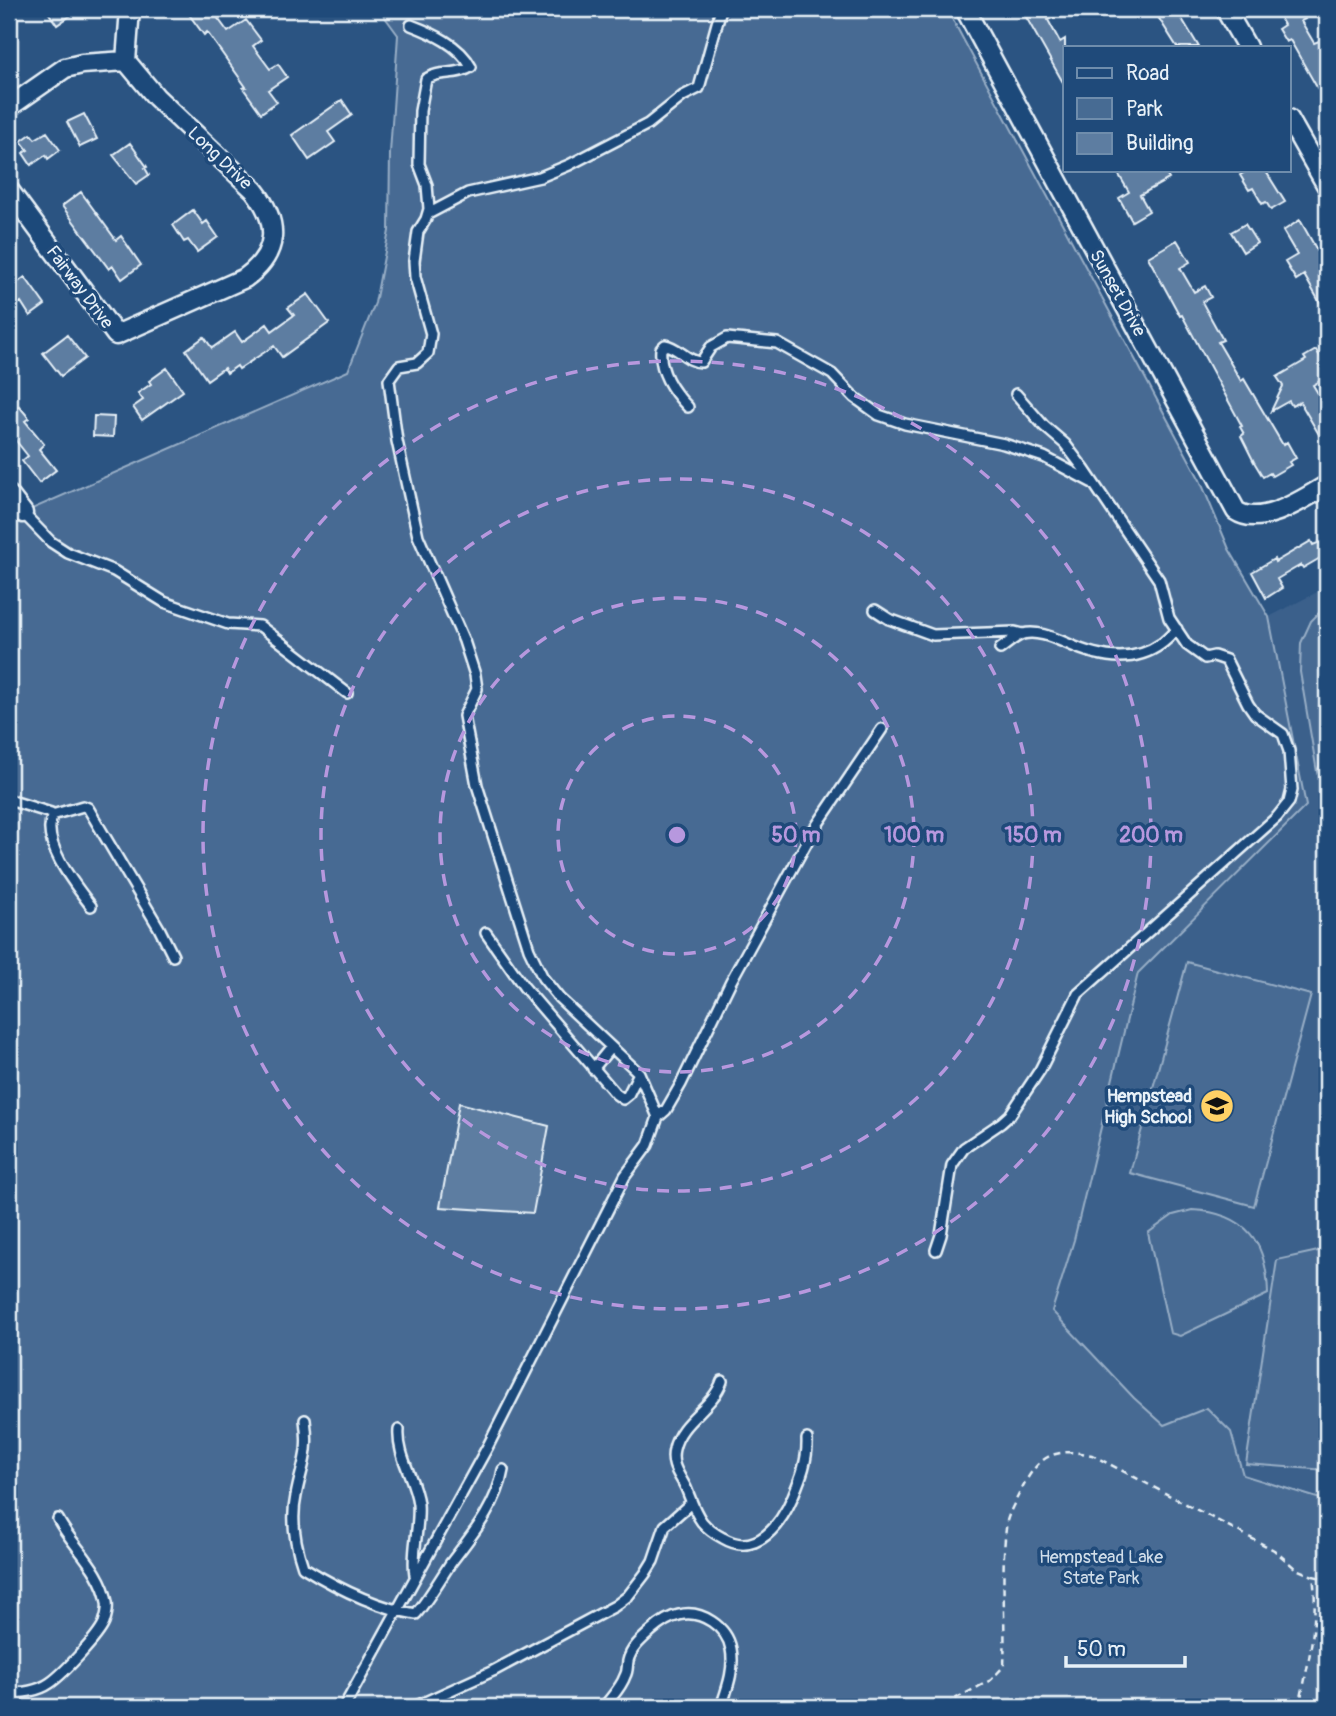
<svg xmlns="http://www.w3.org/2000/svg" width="1336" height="1716" font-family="Pangolin,sans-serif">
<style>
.built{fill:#3a608b}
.green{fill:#476b93;stroke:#98aec6;stroke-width:2}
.building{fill:#5d7da1;stroke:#e8f1f8;stroke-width:2}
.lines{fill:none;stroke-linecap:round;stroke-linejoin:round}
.service-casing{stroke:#e8f1f8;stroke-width:14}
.minor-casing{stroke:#e8f1f8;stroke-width:23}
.path{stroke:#e8f1f8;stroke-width:2.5;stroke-dasharray:7 5;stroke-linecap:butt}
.service{stroke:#1f4a7a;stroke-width:9}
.minor{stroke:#1f4a7a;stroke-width:18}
.ring{fill:none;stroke:#b798de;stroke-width:3.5;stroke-dasharray:12 9}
.labels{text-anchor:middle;stroke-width:7;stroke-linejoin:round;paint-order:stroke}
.street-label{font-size:18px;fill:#e8f1f8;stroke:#1f4a7a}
.poi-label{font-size:18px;font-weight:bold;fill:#e8f1f8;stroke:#1f4a7a;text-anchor:end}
.park-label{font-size:18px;fill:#d0dde9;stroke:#1f4a7a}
.centre{fill:#b798de;stroke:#1f4a7a;stroke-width:3.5}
.ring-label{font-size:21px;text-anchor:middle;font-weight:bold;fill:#b798de;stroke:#1f4a7a;stroke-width:7;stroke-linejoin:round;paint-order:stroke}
</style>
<rect width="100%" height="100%" fill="#2b5482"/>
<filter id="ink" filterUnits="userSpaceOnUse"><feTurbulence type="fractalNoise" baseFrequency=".0143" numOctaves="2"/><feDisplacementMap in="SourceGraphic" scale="14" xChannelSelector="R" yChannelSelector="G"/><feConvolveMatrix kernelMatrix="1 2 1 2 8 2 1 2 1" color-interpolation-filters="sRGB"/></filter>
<g filter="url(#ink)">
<path class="built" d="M1327,587V1511L1234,1502L1051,1311L1074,1240L1138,973L1306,806L1269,617Z"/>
<path class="green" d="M379,9H947L1200,480L1229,549L1269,617L1306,806L1138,973L1074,1240L1052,1311L1134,1398L1164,1425L1207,1408L1231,1432L1243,1475L1327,1501V1707H9V519L348,371L375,303L389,231L390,153L398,35Z
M1327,605V748L1317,772L1300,672L1301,643L1311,621Z
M1187,962L1311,995L1254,1206L1130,1173Z
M1192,1210C1247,1213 1267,1242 1268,1294L1180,1336L1170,1333L1148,1233L1173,1215Z
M1327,1249V1470L1246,1464L1277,1260Z"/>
<path class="building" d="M46,9H80L57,25Z
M185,9H211L228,32L246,20L261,40L253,46L270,69L278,64L287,77L268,90L277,102L261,113L243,88L246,87L207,32L204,35Z
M1024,9H1068L1048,20L1060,42L1065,39V86L1026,17L1028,15Z
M1153,9H1176L1199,47H1177Z
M1292,9H1299L1305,19L1301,21L1314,43L1319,41L1327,55V105L1290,40L1286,42L1278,29L1284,25L1279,16Z
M342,100L352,115L328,132L335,142L309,160L292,135Z
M84,114L97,139L80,147L67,122Z
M47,132L60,150L48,159L46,155L31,165L23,153L28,150L21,141L31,134L35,139Z
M130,143L147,167L145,168L149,175L136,184L113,155Z
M1116,170H1163L1169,179L1140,195L1149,211L1132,221L1119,198L1129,192Z
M1249,170H1265L1285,202L1271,210L1266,202L1262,204L1253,188L1249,190L1240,175Z
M81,192L116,240L121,236L141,265L122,279L113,266L109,269L62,206Z
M193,210L203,224L207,221L218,237L197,252L188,240L184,242L173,225Z
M1300,220L1327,268V315L1304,275L1296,280L1285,262L1297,255L1283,231Z
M1245,224L1257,243L1243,252L1231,232Z
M1177,240L1190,262L1180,268L1194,292L1205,286L1211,297L1202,302L1223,340L1218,342L1241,381L1244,379L1283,445L1287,442L1296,458L1289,462L1291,465L1272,476L1270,473L1263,477L1254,462L1241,436L1244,434L1240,427L1242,426L1182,315L1180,316L1148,257Z
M25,277L45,305L30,316L21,302L17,305L9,293V289Z
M308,294L329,323L282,357L274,346L239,369L237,366L227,373L224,368L207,380L186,350L204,337L212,348L235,332L242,342L267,324L272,331L294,315L288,308Z
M67,335L85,358L61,376L43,353Z
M1316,350L1323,361L1327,359V377L1313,385L1327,408V448L1300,402L1292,406L1289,401L1271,411L1283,386L1277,377L1306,360L1304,357Z
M167,368L183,391L142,420L133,407L143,400L138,393L151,384L149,381Z
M19,406L29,418L25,421L44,444L39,449L56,470L39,483L22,461L28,456L9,432V414Z
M94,416L114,417L113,437L93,436Z
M1311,541L1313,545L1320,542L1327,554L1303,568L1301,565L1277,579L1282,588L1266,598L1252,572L1274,559L1275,562Z
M459,1103L549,1126L533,1213L440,1207Z"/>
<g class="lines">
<g class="service-casing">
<path id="service" d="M411,25C432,33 460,45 471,67C457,76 439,70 426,79L420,111L419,164L427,185L429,209L426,219L418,232L414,261L415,277L431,334L428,353L417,363L399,366L389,380L397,441L418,536L464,641L475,675L477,689L464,716L477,785L529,949L543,978L559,998L639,1073L658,1117
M428,214L468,193L540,177L569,165L648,124L683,96L699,88L721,9
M688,407C673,392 659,371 661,349L665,345C679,347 687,362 701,362L711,347L727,338L777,343L832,374L854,397L879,415L905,424L1004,444L1044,457L1091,482
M23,513L51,542L68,553L114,571L164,602L228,624L260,626L347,693
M875,610L889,619L933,635L1015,632L1023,634
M1000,649C1007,644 1016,636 1023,634C1037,630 1054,638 1066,643C1096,657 1132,665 1161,644C1167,640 1172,634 1177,629
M9,800L51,813L52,817C41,843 75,885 91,906
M52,815L83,806L88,808L159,928L173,956
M486,933L524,987L616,1094L623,1099L628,1095L639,1073
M593,1069L611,1047
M936,1250L941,1235L952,1165L964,1148L1001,1123L1010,1115L1040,1070L1078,994L1277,817L1289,802L1292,790L1289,751L1283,734L1255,714L1248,704L1226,660L1214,656L1205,658L1187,645L1169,618L1159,580L1084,469L1065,444L1044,426L1016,394
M722,1381C713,1408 680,1420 674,1449C670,1466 680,1475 686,1488C691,1500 694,1511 702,1522C708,1529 715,1534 723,1538C757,1558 781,1524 793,1496C801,1477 808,1460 807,1439
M305,1420C310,1455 302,1464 296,1496C291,1519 295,1544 303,1567C337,1588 376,1608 416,1614C429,1598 439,1581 450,1564C471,1536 497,1506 503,1470
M399,1430C397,1457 415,1478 418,1504C420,1528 411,1552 415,1575
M9,1691C20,1695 40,1690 50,1683C63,1674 98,1637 104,1623C106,1617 108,1608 107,1602C102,1570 72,1546 58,1519
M9,1695L14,1707
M344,1707L488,1446L625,1176L648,1145L658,1117L666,1110L681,1084L731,981L813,831L882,729
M414,1707L493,1671L615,1606L628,1596L645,1574L653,1561L665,1526L691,1503
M604,1707C611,1697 621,1688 625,1676C628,1671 627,1666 628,1661C631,1648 642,1639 651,1631C659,1624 668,1617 679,1615C701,1609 727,1627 731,1649C735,1669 727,1689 721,1707"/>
</g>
<g class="minor-casing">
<path id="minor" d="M965,9L1236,511C1261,528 1305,498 1327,485
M1225,9L1247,47
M9,107L65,68L82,64L126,61
M1289,119L1327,186
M9,190L116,335L245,278C279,253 280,223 254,190L156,97L126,61L130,9
M9,495L23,513"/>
</g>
<path class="path" d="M947,1707L953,1700L991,1680L1004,1666C1006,1618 1000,1569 1007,1521C1009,1513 1014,1504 1018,1496C1036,1459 1049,1446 1092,1455L1274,1550L1296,1569L1313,1576
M1299,1707C1308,1665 1319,1619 1313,1576L1327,1579"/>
<use href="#service" class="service"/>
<use href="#minor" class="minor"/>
</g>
</g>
<g class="ring">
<circle cx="677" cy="835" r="119"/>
<circle cx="677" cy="835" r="237"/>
<circle cx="677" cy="835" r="356"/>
<circle cx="677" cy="835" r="474"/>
</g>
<defs>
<g id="school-disc" transform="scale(1.75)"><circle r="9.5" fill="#ffd166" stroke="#1f4a7a"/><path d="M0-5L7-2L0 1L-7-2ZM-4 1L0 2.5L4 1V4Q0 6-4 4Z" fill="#111"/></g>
</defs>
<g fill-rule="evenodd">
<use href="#school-disc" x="1217" y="1106"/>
</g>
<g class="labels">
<g class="street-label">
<text transform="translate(220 158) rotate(44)" y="6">Long Drive</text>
<text transform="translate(80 287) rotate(53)" y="6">Fairway Drive</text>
<text transform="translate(1118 293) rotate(61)" y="6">Sunset Drive</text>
</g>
<g class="poi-label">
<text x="1192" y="1102">Hempstead<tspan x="1192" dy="21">High School</tspan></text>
</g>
<g class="park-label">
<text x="1101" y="1563">Hempstead Lake<tspan x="1101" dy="21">State Park</tspan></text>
</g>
</g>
<circle cx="677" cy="835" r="10" class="centre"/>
<g class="ring-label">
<text x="796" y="842">50 m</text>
<text x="914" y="842">100 m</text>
<text x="1033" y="842">150 m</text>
<text x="1151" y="842">200 m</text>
</g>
<rect width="1336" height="1716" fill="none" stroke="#1f4a7a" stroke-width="35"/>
<rect x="18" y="18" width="1301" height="1681" fill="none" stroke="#e8f1f8" stroke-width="2.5" filter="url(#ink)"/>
<rect x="1063" y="46" width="228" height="126" fill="#1f4a7a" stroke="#6f8dac" stroke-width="2"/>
<rect x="1077" y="68" width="35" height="10" fill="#1f4a7a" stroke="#6f8dac" stroke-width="2"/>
<text x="1126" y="80" font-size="21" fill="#e8f1f8">Road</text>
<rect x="1077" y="98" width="35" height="21" fill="#476b93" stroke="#6f8dac" stroke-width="2"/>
<text x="1126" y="116" font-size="21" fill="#e8f1f8">Park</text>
<rect x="1077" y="133" width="35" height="21" fill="#5d7da1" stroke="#6f8dac" stroke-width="2"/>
<text x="1126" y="150" font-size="21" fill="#e8f1f8">Building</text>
<path d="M1066 1656v10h119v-10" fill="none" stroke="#e8f1f8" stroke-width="3.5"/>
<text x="1077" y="1656" font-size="21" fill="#e8f1f8" stroke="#1f4a7a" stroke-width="5" paint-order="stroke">50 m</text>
</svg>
